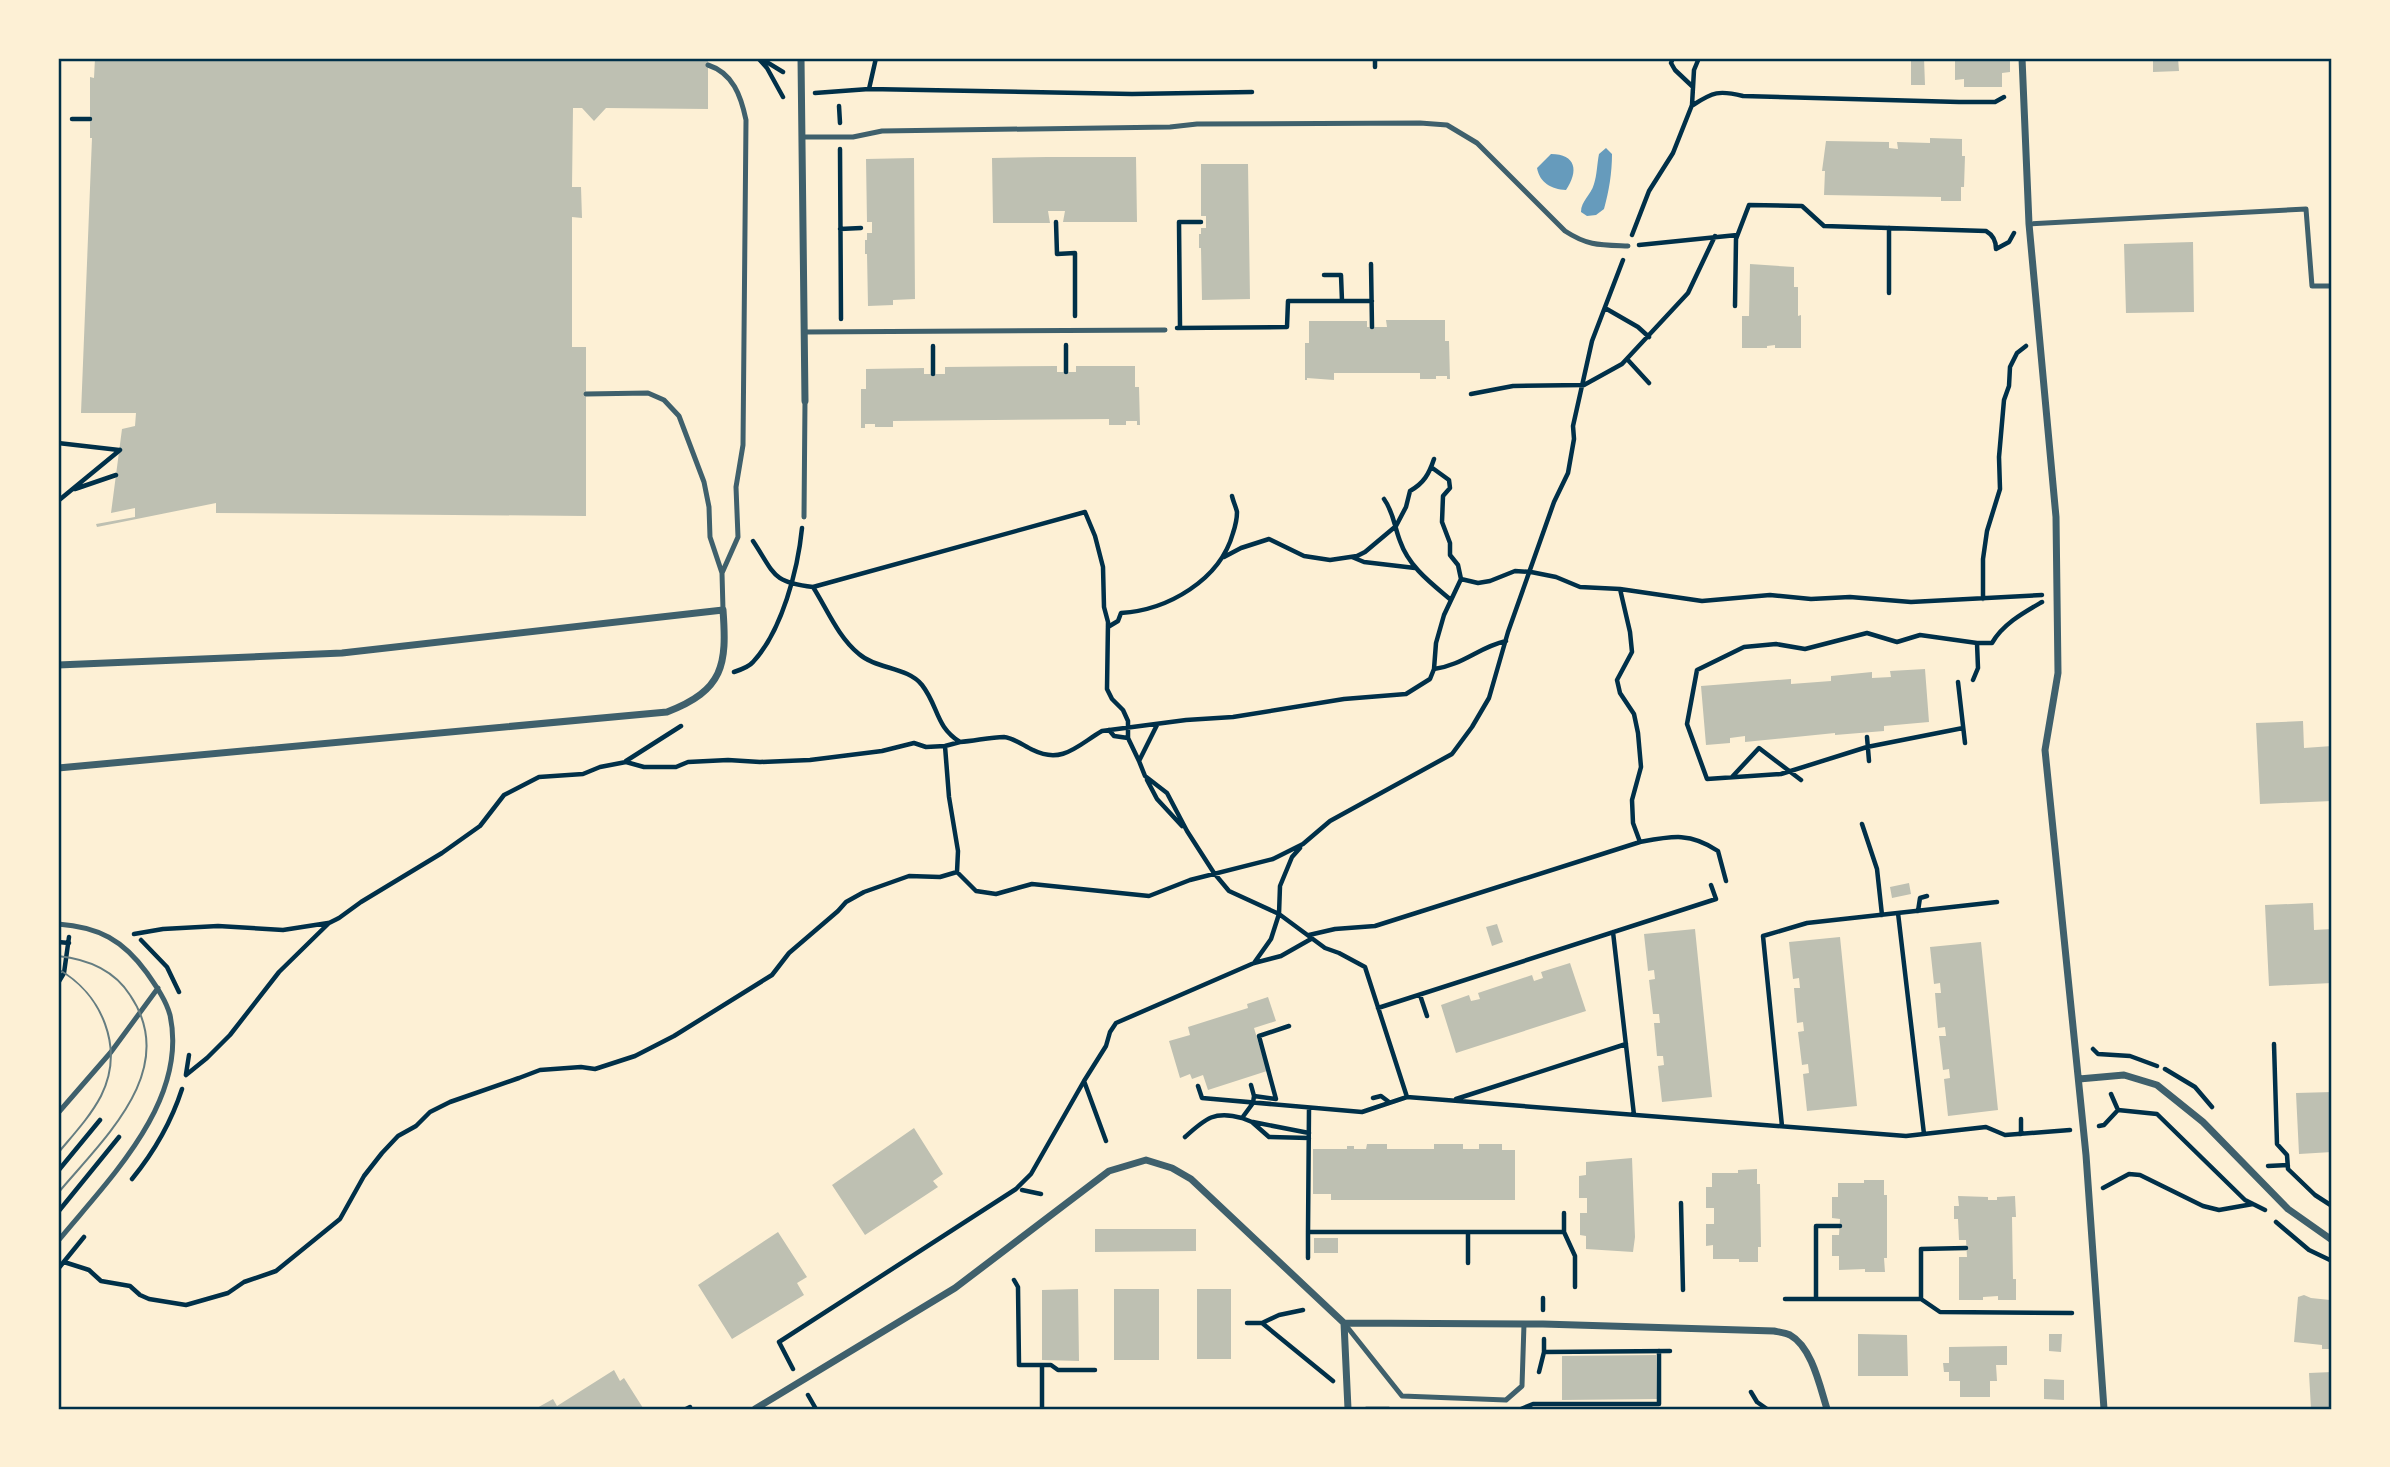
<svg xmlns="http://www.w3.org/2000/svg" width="2390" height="1467" font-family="'Alegreya Sans',sans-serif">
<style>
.water{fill:#669bbc}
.building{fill:#bec0b2}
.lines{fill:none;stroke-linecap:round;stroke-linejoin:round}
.path{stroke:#003049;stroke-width:4.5}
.service{stroke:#3f606c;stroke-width:5}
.minor{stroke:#3f606c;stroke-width:7}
.tram{stroke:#657d81;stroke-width:2}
.neatline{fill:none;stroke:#003049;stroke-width:2.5}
</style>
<rect width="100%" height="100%" fill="#fdf0d5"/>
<path class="water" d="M1606,148L1612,154C1612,173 1609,191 1604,209L1596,215L1587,216L1581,212C1581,201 1591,195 1594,184C1597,175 1597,164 1599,154Z
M1551,154C1576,154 1579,171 1566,190C1551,189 1540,183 1537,168Z"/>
<path class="building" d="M95,58H708V109L606,108L594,121L582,108H573L572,187H581L582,218L572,217V347H586V516L216,513V503L97,527L96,524L135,517V508L111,513L122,429L135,426L136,413H81L92,138H90V77L94,78Z
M1911,58H1924L1925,85H1911Z
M1955,58H2010V72L2002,73V87H1964V79L1955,80Z
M2153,58H2178L2179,71L2153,72Z
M1930,138L1962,139V156H1965L1964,187H1961V201H1941V197L1824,195L1825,171H1822L1826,141L1889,142V148L1898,149L1897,142L1930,143Z
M1047,157H1136L1137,222H1063L1065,211H1048L1050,223H993L992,158Z
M914,158L915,299L893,300V305L868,306L867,254H865V240H867V233H872V222H867L866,159Z
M1201,164H1248L1250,299L1202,300L1201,248H1199V234H1201V228H1206V216H1201Z
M2193,242L2194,312L2126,313L2124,244Z
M1750,264L1794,267V287H1798V316L1801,315V348H1775V345L1767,346V348H1742V316H1749Z
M1386,320H1445V341H1449L1450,379H1447V376H1436V379H1420V373H1334V380L1307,378V380H1305V343H1309V321H1367V327H1387Z
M1057,366V372H1076V366H1135V387H1139L1140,425H1137V421H1126V425H1109V419L893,421V427H875V424H865V428H861V389H866V369L924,368V374H945V367Z
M1925,669L1929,722L1884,726V731L1835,735V733L1745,742V736L1730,738V743L1706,745L1701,686L1791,679V684L1831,681V676L1872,672V678L1891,677L1890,671Z
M2303,721L2304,748L2332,746V801L2260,804L2256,723Z
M1909,883L1911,894L1892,898L1890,887Z
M2313,903L2314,930L2332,929V983L2269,986L2265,905Z
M1497,924L1503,942L1492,946L1486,927Z
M1695,929L1712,1097L1662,1102L1658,1066L1664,1065L1663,1056H1657L1654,1023H1660L1659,1014H1653L1649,980L1655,979L1654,970L1648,971L1644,934Z
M1840,937L1857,1106L1807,1111L1803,1074L1809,1073L1808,1064L1802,1065L1798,1032L1804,1031L1803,1022L1797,1023L1794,988H1800L1799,978L1793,979L1789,942Z
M1981,942L1998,1110L1948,1116L1944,1079L1950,1078L1949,1069L1943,1070L1939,1036H1946L1945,1027L1938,1028L1935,993H1941L1940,983L1934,984L1930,947Z
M1570,963L1586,1011L1456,1053L1441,1005L1469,995L1471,1001L1480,999L1478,993L1532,975L1534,981L1543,978L1541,972Z
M1268,997L1276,1021L1254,1028L1267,1071L1208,1090L1203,1075L1192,1079L1190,1074L1180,1078L1169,1041L1190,1035L1188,1027L1248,1008L1247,1004Z
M2332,1092V1152L2299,1154L2296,1093Z
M914,1128L943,1174L933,1181L938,1187L865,1235L832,1185Z
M1367,1144H1387V1149H1434V1144H1463V1149H1479V1144H1502V1150H1515V1200H1331V1194H1313V1149H1347V1146H1354V1149H1366Z
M1632,1158L1635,1237L1633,1252L1586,1249V1236L1580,1235V1213H1587V1198H1579V1176L1586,1175V1162Z
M1757,1169V1184H1760L1761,1247H1758V1262H1739V1259H1713V1245L1706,1246V1224H1714V1208H1706V1187H1712V1173H1738V1170Z
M1864,1180H1884V1195H1887V1258H1884L1885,1272H1865V1269L1839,1270V1256H1832V1235H1839L1840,1219L1832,1218V1197H1838V1183H1864Z
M1958,1196L1988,1197V1200H1997V1197L2015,1196L2016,1217H2012L2013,1279H2016V1300H1998V1296L1983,1297V1300H1959V1257H1967L1966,1240H1959L1958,1219H1954V1206H1959Z
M1095,1229H1196V1251L1095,1252Z
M778,1232L807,1277L797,1283L804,1295L732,1339L698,1285Z
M1314,1238H1338V1253H1314Z
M1078,1289L1079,1361L1042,1360V1290Z
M1114,1289H1159V1360H1114Z
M1197,1289H1231V1359H1197Z
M2304,1295L2311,1298L2330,1300V1306H2332V1349H2322V1345L2294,1342L2298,1297Z
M1858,1334L1907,1335L1908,1376H1858Z
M2049,1334H2062L2061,1352L2049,1351Z
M2007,1346V1365H1996L1997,1381H1990V1397H1960V1381H1949V1372H1944L1943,1363H1949V1347Z
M1656,1355L1657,1399L1562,1400V1356Z
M614,1370L620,1381L624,1378L643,1408L535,1409L553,1399L557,1406Z
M2332,1372V1409H2311L2309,1373Z
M2044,1379L2064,1380V1400L2044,1399Z"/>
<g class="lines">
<path class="path" d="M758,58L767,68L783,97
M760,58L783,72
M1673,58L1671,63L1675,70L1693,87
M1375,67V58
M869,89L1132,94L1252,92
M815,93L869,89L876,58
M1693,105C1713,92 1719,90 1743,96L1959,102H1995L2004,97
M839,106L840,123
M72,119H90
M840,149L841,319
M1056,222L1057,254L1075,253V316
M1889,228V293
M840,229L861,228
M1632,235L1649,191L1673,153L1692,105L1694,70L1699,58
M1639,245L1737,235
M1371,264L1372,327
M1324,275H1341L1342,301
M1735,306L1736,239L1749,205L1802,206L1824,226L1986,231C1993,235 1996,241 1996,249L2009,242L2014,233
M1605,308L1638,327L1649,337
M1180,326L1179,222H1201
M1177,328L1287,327L1288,301H1372
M1066,345V372
M933,346V374
M1627,359L1649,383
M1471,394L1513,386L1584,385L1622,364L1688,293L1715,236
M58,443L119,450
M75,489L116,475
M1384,499C1394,513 1394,526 1400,541C1409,567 1431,583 1451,600
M58,501L120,450
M753,541C775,574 771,582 813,587L1085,512L1095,536L1103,567L1104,607L1108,622L1107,689L1112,699L1123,710L1128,721V738L1139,761
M1224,557L1241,548L1269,539L1304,556L1330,560L1357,556L1365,552L1396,526L1406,507L1410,491C1424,483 1429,474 1434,459
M1352,557L1364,562L1415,568
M1461,579L1478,583L1490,581L1515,571L1531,572L1556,577L1580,587L1620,589L1702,601L1770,595L1811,599L1850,597L1911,602L2042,595
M813,587C827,609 838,637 859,654C876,669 908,667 922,685C939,707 935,726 960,742C975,741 990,737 1004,737C1014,738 1024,746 1033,750C1063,765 1079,744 1102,731L1186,720L1233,717L1344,699L1406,694L1430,679L1434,669L1436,643L1444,615L1461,579L1458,565L1450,555V543L1442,522L1443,496L1450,488L1449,480L1431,467
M1620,589L1630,632L1632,652L1617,680L1620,693L1634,714L1638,733L1641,767L1632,800L1633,823L1640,842
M1983,599V559L1987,531L2000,489L1999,457L2004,400L2009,386L2010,367L2017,353L2026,346
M1108,627L1118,621L1121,613C1168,610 1220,580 1233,533C1235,527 1237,518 1237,512C1236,507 1233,501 1232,496
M1434,669C1463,665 1479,647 1506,641
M734,672C740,670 749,667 753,662C782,631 798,569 802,528
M1973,680L1978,668L1977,643
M1958,682L1965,743
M1157,725L1139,761L1145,776L1167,793L1187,831L1214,873L1229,891L1279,914L1325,948L1339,953L1365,967L1407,1097
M1963,728L1867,747L1781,774L1707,779L1687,724L1697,670L1744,647L1776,644L1805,649L1867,633L1897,642L1920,635L1977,643H1992C2003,624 2023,613 2042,602
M1109,730L1114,736L1128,738
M1867,737L1869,761
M945,746L949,797L958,851L957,872
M626,761L681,726
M1732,777L1759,748L1801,780
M1147,780L1157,799L1182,826
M1862,824L1877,869L1882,915
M1918,911L1920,898L1927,896
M1898,913L1924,1134
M1613,932L1634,1115
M134,934L163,929L218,926L283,930L328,923
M1309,935L1335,929L1375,926L1640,842C1672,836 1690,832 1718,851L1726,881
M141,940L167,967L179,992
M58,942L69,943
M1254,963L1271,939L1279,914L1280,886L1292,857L1300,848
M58,983L64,973L69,937
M1420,995L1427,1016
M1378,1008L1716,899L1711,885
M2274,1044L2277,1144L2287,1155L2288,1169L2315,1195L2332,1206
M2093,1049L2098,1054L2130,1056L2157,1066
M2165,1069L2195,1087L2212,1107
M186,1074L189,1055
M186,1075L207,1058L230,1035L279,972L329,923L339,918L361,902L442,853L480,826L504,795L539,777L583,774L600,767L626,762L644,767H676L688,762L728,760L760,762L810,760L882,751L914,743L926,747L945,746L960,742
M1251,1085L1254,1096
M1198,1086L1202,1098L1362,1112L1407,1097L1906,1136L1986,1127L2005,1135L2070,1130
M2111,1094L2118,1110
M1373,1098L1381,1096L1389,1102
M1456,1099L1626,1044
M1242,1118L1252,1122L1269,1137L1309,1138
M2021,1119V1134
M1253,1122L1309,1133
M1782,1126L1763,936L1807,923L1997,902
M2099,1126L2104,1125L2118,1110L2157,1114L2245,1200L2265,1210
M1185,1137C1205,1119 1214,1110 1242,1118L1253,1103L1254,1096L1276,1099L1259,1036L1289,1026
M1106,1141L1084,1081L1106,1046L1110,1032L1116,1023L1254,963L1281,956L1311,939
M2268,1166L2288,1165
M58,1171L100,1120
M132,1179C154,1152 171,1123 182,1089
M2103,1188L2129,1174L2140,1175L2203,1206L2219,1210L2253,1204
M1022,1190L1041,1194
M1681,1203L1683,1290
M58,1212L119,1137
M2276,1222L2309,1250L2332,1261
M1308,1232L1309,1108
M1468,1232V1263
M1564,1232L1575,1256V1287
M1308,1258V1232H1564V1213
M64,1262L89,1270L101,1281L130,1286L140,1295L149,1299L186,1305L228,1293L244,1282L276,1271L340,1219L364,1176L382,1153L398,1136L416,1126L430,1112L450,1102L519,1078L540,1070L581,1067L595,1069L635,1056L674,1036L772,975L789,953L838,911L846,902L864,892L909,876L940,877L957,872L976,891L996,894L1032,884L1149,896L1190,880L1273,859L1303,844L1330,821L1452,754L1472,727L1489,698L1508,632L1554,502L1568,473L1574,439L1573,426L1592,341L1623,260
M58,1269L84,1237
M1014,1280L1018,1287L1019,1365H1042
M1543,1298V1310
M1785,1299H1921L1940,1312L2072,1313
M1816,1299V1226H1840
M1921,1299V1249L1966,1248
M1247,1323H1262L1333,1381
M1262,1323L1279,1315L1303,1310
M1544,1352L1670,1351
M793,1369L779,1342L1016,1189L1031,1174L1084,1081
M1539,1372L1544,1352V1339
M1751,1392L1757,1402L1767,1409
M808,1395L816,1409
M686,1409L690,1407
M1042,1409V1365H1051L1058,1370H1095
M1366,1409H1389
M1521,1409L1533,1404H1659V1351"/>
<path class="service" d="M708,65C733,73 741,96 746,120L743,445L736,487L738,537L722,573
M802,137H853L882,131L1170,127L1197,124L1420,123L1447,125L1477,143L1565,231C1588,246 1600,245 1628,246
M2029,224L2306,209L2312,286H2332
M805,332L1165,330
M586,394L648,393L664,400L679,416L704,482L709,507L710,537L722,573L723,610
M804,517L805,401
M58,924C99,927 123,940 147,973C156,986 166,1000 170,1015C189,1102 107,1181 58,1241
M58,1113L111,1052L158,988
M1344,1323L1402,1396L1506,1400L1522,1386L1524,1324"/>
<path class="minor" d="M801,58L805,401
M2022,58L2029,224L2056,517L2058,673L2045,750L2086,1155L2104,1409
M58,665L342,653L723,610C727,665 724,690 667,712L58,768
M2079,1079L2124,1075L2157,1085L2203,1122L2288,1209L2332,1240
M1344,1323L1348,1409
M755,1409L955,1288L1109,1171L1146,1160L1172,1168L1191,1179L1344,1323L1543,1324L1774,1331C1779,1332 1786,1333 1790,1335C1812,1347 1820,1387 1827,1409"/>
<path class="tram" d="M58,956C87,959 114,970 130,995C181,1070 103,1139 58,1193
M58,969C102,994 125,1048 101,1096C90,1117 73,1135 58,1153"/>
</g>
<rect width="2390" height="1467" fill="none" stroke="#fdf0d5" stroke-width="119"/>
<rect x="60" y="60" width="2270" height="1348" class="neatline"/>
</svg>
